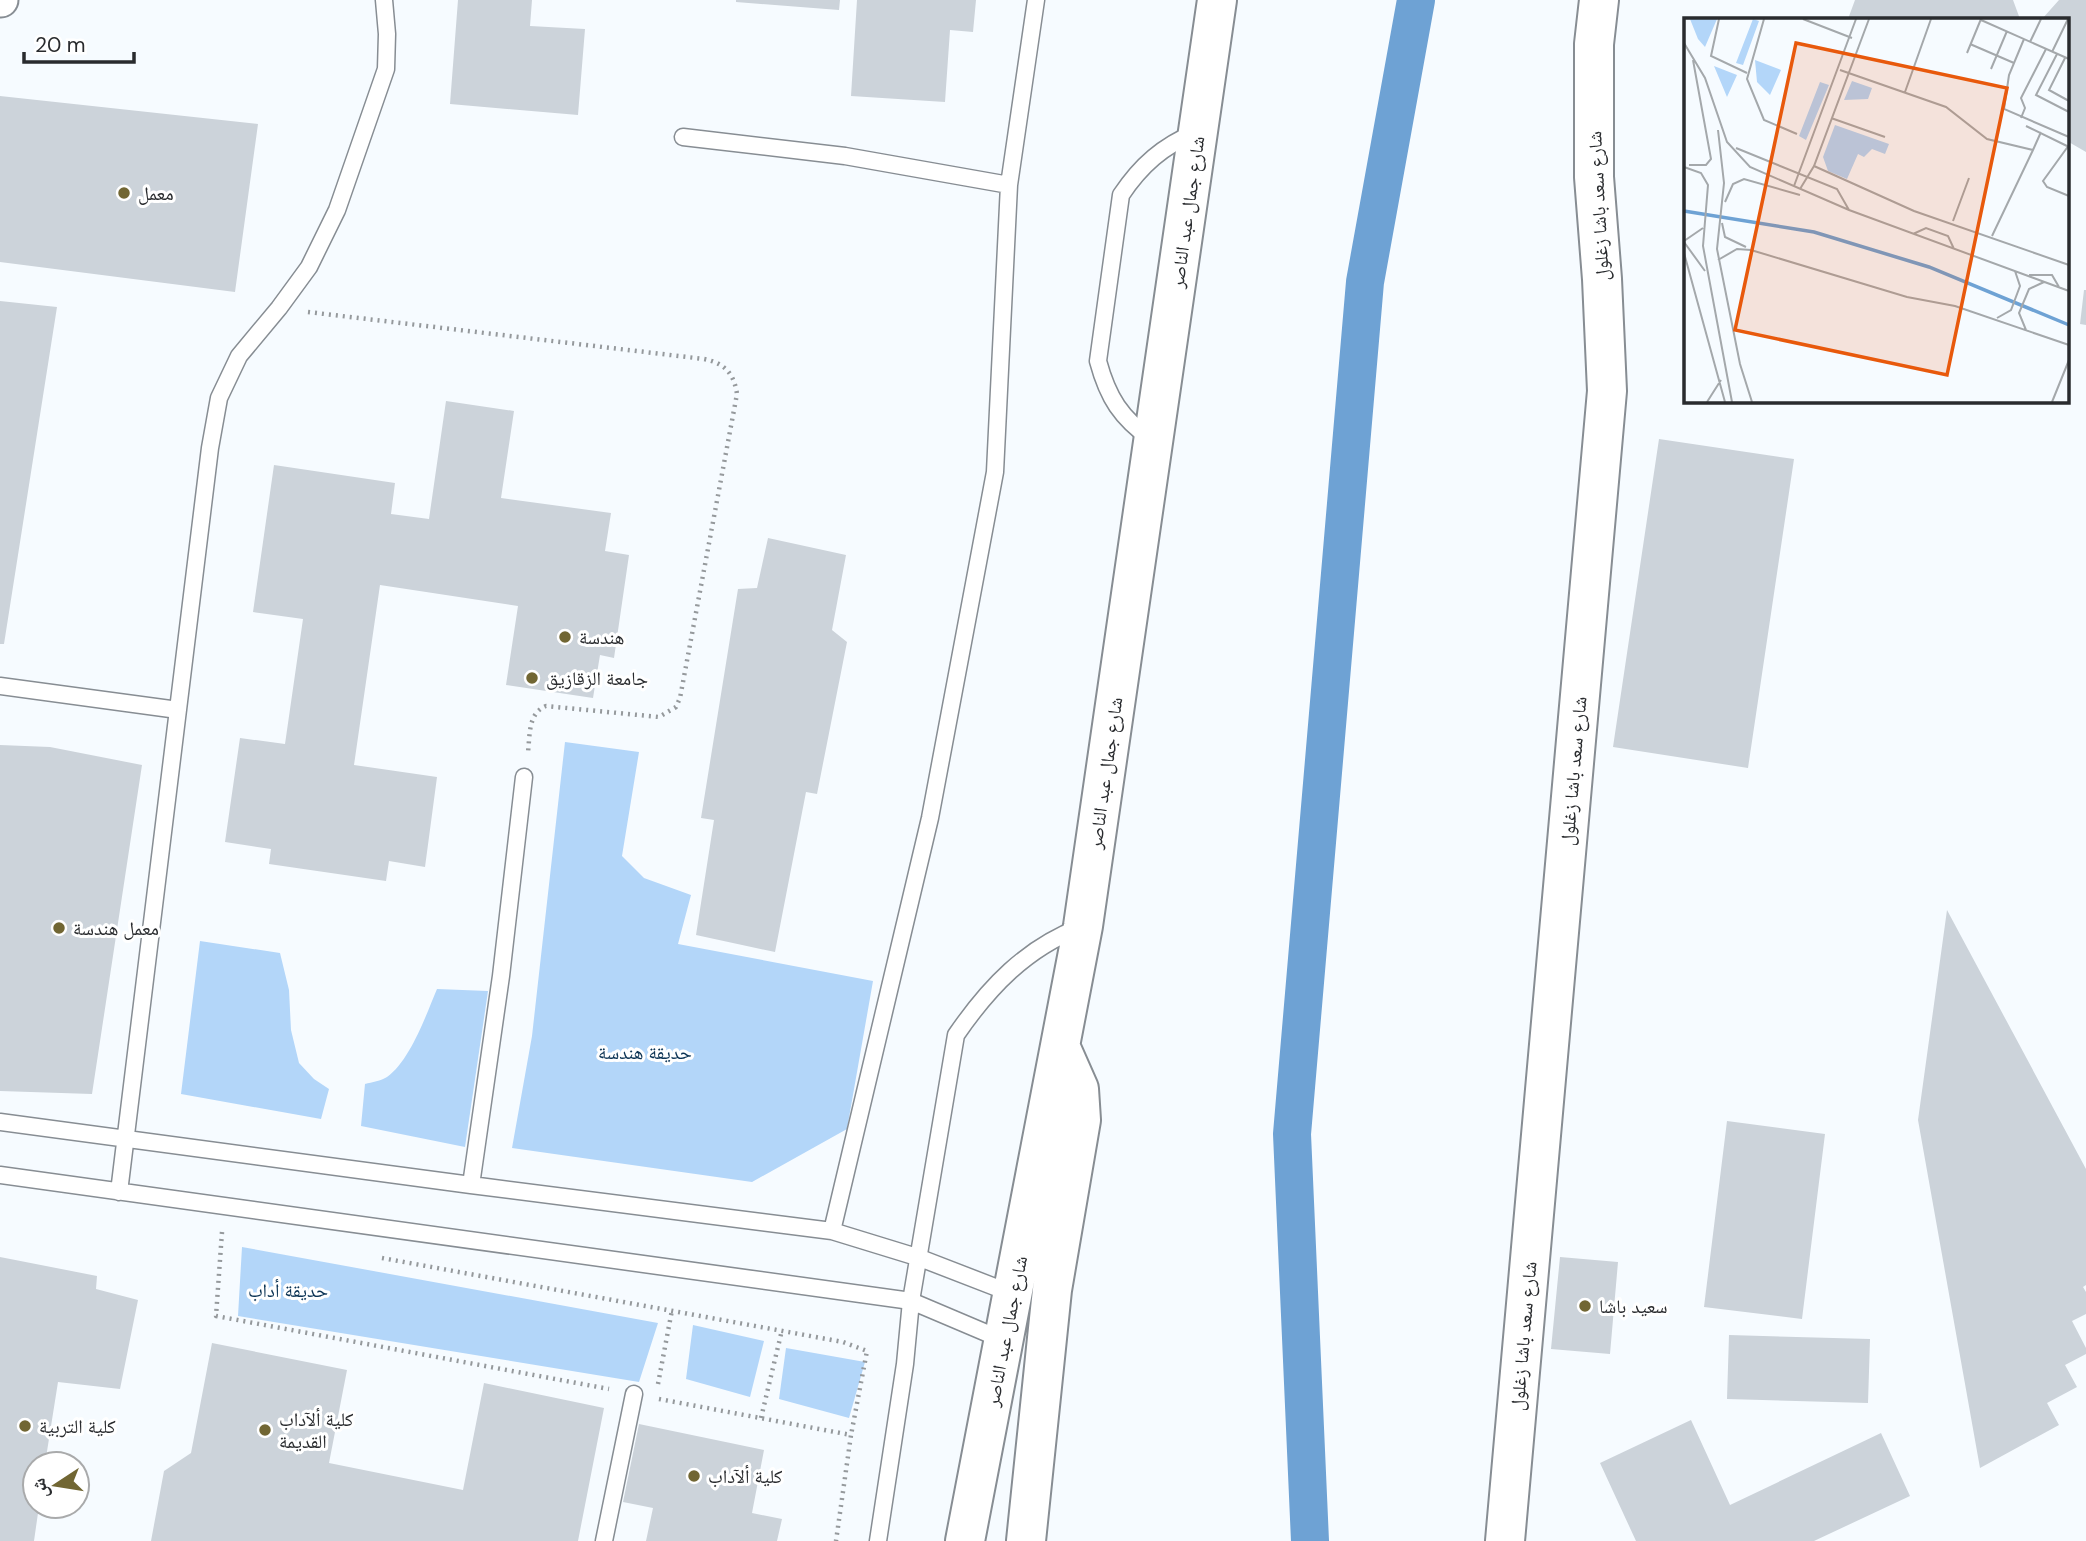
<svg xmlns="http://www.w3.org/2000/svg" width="2086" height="1541" font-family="'DM Sans','Noto Naskh Arabic',sans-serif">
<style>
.green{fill:#b3d6f9}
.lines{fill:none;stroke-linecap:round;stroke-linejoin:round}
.canal{stroke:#6ea2d4;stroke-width:38}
.building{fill:#ccd3da}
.lane-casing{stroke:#878d93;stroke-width:19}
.street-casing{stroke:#878d93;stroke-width:37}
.highway-casing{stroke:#878d93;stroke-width:42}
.path{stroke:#95999c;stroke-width:4.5;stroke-dasharray:2 5;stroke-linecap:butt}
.lane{stroke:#fff;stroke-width:16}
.street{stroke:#fff;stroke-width:33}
.highway{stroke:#fff;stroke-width:38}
.poi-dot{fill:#716633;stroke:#fff;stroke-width:2.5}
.labels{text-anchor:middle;stroke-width:6;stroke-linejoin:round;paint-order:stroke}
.poi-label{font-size:19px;fill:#292b2e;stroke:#fff;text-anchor:start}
.street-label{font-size:19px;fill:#292b2e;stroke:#fff}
.park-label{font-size:19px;fill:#0b3354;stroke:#fff}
.inset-river{fill:none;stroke:#6ea2d4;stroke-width:3.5}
.inset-road{fill:none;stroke:#a4a8ab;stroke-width:2}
.view{fill:#e8590c;fill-opacity:0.15;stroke:#e8590c;stroke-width:3.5}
.inset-edge{fill:none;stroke:#292b2e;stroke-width:3.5}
</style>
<rect width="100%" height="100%" fill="#f6fbff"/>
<path class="green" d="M565,742L639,752L622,856L644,878L691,895L678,944L873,981L847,1129L752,1182L512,1148L532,1036Z
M200,941L280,953L289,990L291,1030L299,1063L314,1079L329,1089L321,1119L181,1094Z
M437,989L488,991L465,1147L361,1126L365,1084C372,1082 381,1081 387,1077C410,1061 426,1015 437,989Z
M242,1247L658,1323L639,1382L238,1316Z
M693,1325L764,1341L750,1397L686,1379Z
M786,1348L865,1362L849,1418L779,1399Z"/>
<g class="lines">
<path class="canal" d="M1310,1541L1292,1134L1365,282L1416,0"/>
</g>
<path class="building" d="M458,0H532L530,26L585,29L578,115L450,104Z
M736,0H840L839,10L736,2Z
M857,0H976L973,32L950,30L945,102L851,96Z
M1855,0H2013L2020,19H1848Z
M2059,0H2086V152L2067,141V19H2042Z
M0,96L258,124L235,292L0,262Z
M2084,290H2086V325L2080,324Z
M0,301L57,307L4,644H0Z
M446,401L514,411L501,498L611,513L605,551L629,555L614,658L600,655L593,698L506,685L518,606L380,585L354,765L437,777L425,867L389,861L386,881L269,864L271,849L225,842L240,738L285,744L303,619L253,612L274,465L395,483L391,514L429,519Z
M1659,439L1794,459L1748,768L1613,747Z
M768,538L846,555L832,630L847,642L817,794L806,792L775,952L696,935L714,820L701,818L738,589L757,588Z
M0,745L50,747L142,765L92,1094L0,1091Z
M1947,910L2086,1169V1285L2083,1287L2086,1292V1314L2072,1321L2086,1348V1354L2065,1365L2077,1387L2047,1403L2059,1425L1980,1468L1918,1120Z
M1727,1121L1825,1134L1802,1319L1704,1307Z
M0,1257L97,1276L96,1289L138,1300L120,1389L58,1382L45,1464H35V1506H39L34,1541H0Z
M1560,1257L1618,1262L1610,1354L1551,1349Z
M1729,1335L1870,1339L1868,1403L1727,1399Z
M212,1343L347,1370L329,1463L463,1490L484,1383L604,1408L578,1541H151L164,1471L191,1453Z
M1691,1420L1730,1505L1881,1433L1910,1496L1814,1541H1636L1600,1463Z
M639,1424L764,1450L752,1513L782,1519L777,1541H646L653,1508L623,1502Z"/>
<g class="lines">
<g class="lane-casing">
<path id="lane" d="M683,137L845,156L1009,185
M1152,440C1121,418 1108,398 1098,361L1121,195C1141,165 1163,146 1196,132
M0,686L178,710
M0,1122L471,1185L832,1231L920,1258L1013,1294
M0,1175L911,1301L1003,1340
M471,1185L501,976L524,777
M119,1192L210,448L219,398L239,356L279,308L309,267L337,210L386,69L387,34L384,0
M832,1231L930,818L995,472L1009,185L1036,0
M604,1541L634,1394
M878,1541L905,1364L911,1301L956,1035C989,987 1026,948 1081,927"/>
</g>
<g class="street-casing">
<path id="street" d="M0,0H1"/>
</g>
<g class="highway-casing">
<path id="highway" d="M965,1541L1083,926L1217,0
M1026,1541L1052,1290L1081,1120L1079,1089L1060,1046
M1505,1541L1607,391L1602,279L1594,177V44L1599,0"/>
</g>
<path class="path" d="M308,312L704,359C724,363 734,373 737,394L680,698L676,707L659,717L546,706C528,713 530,735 528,752
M222,1232L216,1316L609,1389
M382,1258L843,1342L867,1351L851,1435
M658,1384L672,1310
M659,1399L851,1435L836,1541
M761,1418L782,1330"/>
<use href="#lane" class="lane"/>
<use href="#street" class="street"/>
<use href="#highway" class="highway"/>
</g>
<g class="poi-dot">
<circle cx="124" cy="193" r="7"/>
<circle cx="565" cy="637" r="7"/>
<circle cx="532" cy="678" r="7"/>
<circle cx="59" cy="928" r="7"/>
<circle cx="1585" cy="1306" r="7"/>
<circle cx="25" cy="1426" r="7"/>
<circle cx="265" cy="1430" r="7"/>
<circle cx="694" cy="1476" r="7"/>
</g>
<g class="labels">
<g class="poi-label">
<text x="138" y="200">معمل</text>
<text x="579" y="644">هندسة</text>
<text x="546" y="685">جامعة الزقازيق</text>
<text x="73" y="935">معمل هندسة</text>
<text x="1599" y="1313">سعيد باشا</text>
<text x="279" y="1426">كلية ألآداب<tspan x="279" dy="22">القديمة</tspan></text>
<text x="39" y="1433">كلية التربية</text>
<text x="708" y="1483">كلية ألآداب</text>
</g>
<g class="street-label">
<text transform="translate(1598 206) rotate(-93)" y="7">شارع سعد باشا زغلول</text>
<text transform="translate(1187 212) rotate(-82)" y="7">شارع جمال عبد الناصر</text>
<text transform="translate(1573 771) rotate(-85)" y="7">شارع سعد باشا زغلول</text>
<text transform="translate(1105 773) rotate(-82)" y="7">شارع جمال عبد الناصر</text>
<text transform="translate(1006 1331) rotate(-79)" y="7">شارع جمال عبد الناصر</text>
<text transform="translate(1523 1336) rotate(-85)" y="7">شارع سعد باشا زغلول</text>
</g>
<g class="park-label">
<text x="645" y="1059">حديقة هندسة</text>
<text x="288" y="1297">حديقة أداب</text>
</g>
</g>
<g transform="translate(1684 18)">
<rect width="385" height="385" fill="#f6fbff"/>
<path d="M6,1H33L21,29L14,21ZM69,1L75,3L59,47L52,45ZM71,42L97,52L86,77L73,64ZM30,48L53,57L43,79ZM168,63L188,70L184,81L160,82ZM136,64L145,67L122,122L115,118ZM151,107L205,126L201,136L188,131L180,139L174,136L163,161L144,153L139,139Z" fill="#b3d6f9"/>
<path class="inset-river" d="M0,193L130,214L245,249L385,307"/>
<path class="inset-road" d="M35,1L27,38L63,55M80,1L63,61L80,102L113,116M119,1L168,20M297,2L385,41M340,21L325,57L320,91L385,119M346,24L357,1M0,25L21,60L43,124L66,149L165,192L385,273M286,26L330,45M368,34L384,1M283,35L297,1M373,36L352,77L385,94M381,40L365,72L385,83M307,51L323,13M156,52L262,89L303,121L349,132L357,114M221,74L247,1M147,100L201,119M337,100L341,90L337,80L362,31M342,108L383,128M34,112L40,165L33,231L56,346L68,384M385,127L359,163L363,169L385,178M52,130L153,171L165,192M5,147H22L27,141L9,42M130,148L230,193L385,247M0,149L17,155L24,167L19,228L48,384M110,168L172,1M116,171L130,148L185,1M41,184L49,166L60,161L116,177M269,203L285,160M38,205L41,219L62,229M229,216L242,210L264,218L270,231M308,218L349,132M0,223L19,210M0,224L21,253M0,235L41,384M34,242L53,231L67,232L223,279L271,288L385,327M345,257H368L375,269M313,300L327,292L336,268L331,253M342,312L335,295L345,271L360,264M23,384L37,362M368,384L385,342"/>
<path class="view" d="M112,25L323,70L263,357L51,312Z"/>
<rect width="385" height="385" class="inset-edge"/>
</g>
<g transform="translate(56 1485) rotate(258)"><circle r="33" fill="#ffffff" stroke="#a9aaab" stroke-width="2"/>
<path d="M0-5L12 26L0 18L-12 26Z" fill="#716633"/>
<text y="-10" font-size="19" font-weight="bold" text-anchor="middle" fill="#292b2e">ش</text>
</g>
<path d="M24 52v10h110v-10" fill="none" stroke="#292b2e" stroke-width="3.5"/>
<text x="35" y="52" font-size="21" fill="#292b2e" stroke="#ffffff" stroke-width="5" paint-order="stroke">20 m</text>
</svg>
